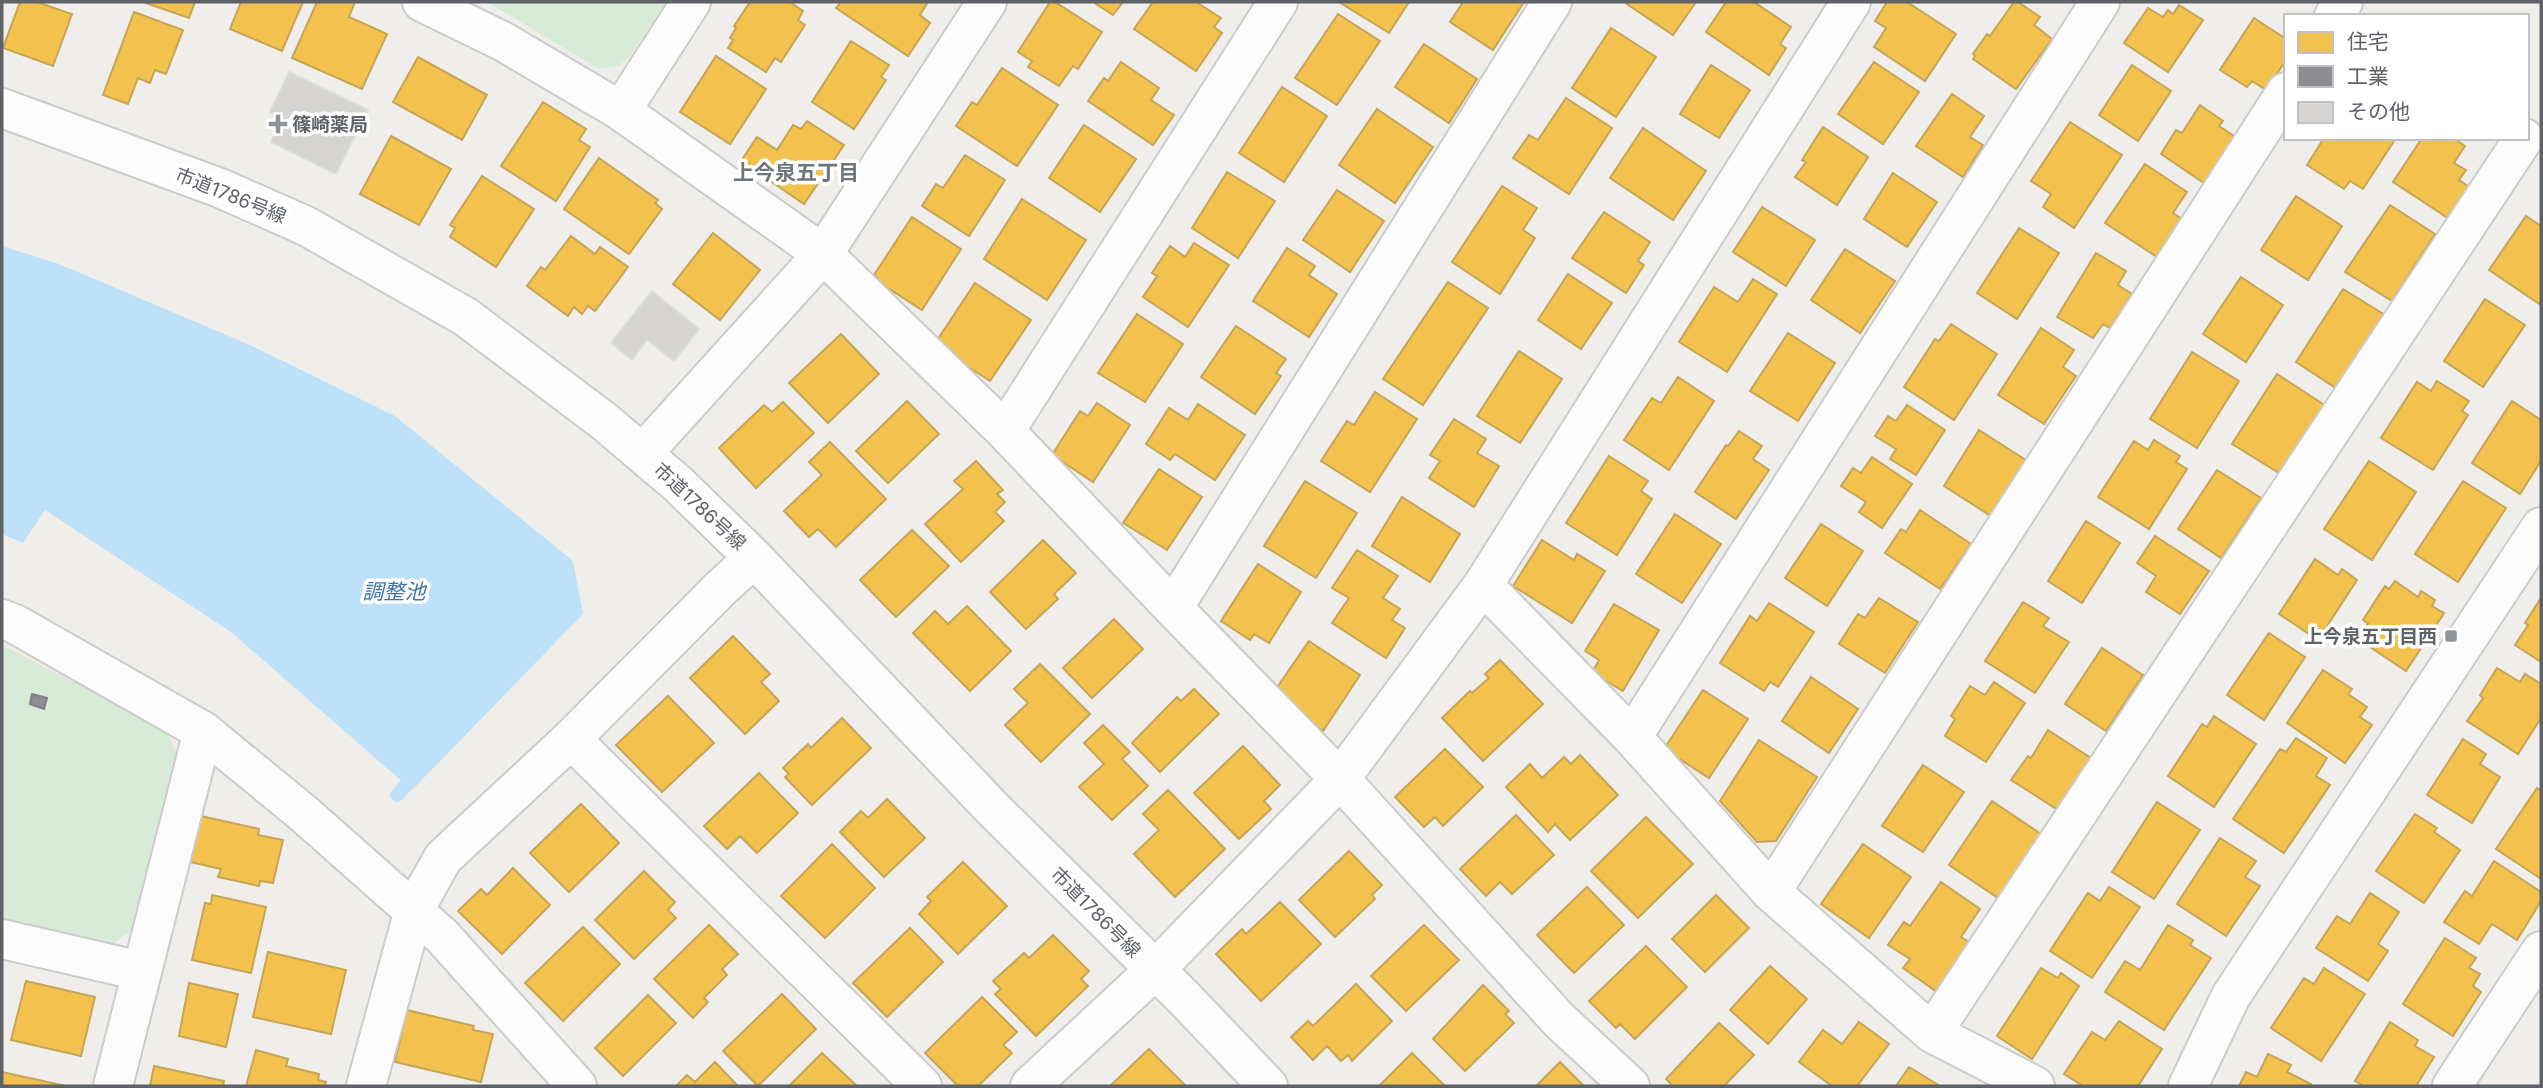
<svg xmlns="http://www.w3.org/2000/svg" width="2543" height="1088" font-family="Inter,'Noto Sans JP',sans-serif">
<style>
.green{fill:#d8ebd6}
.water{fill:#bfe0f9}
.homes{fill:#f2c14e;stroke:#c6a556;stroke-width:2}
.industry{fill:#8d8d92;stroke:#7f8085;stroke-width:2}
.lines{fill:none;stroke-linecap:round;stroke-linejoin:round}
.stream{stroke:#bfe0f9;stroke-width:14}
.building{fill:#d6d5d3;stroke:#deddd9;stroke-width:2}
.minor-casing{stroke:#cbcccc;stroke-width:42}
.minor{stroke:#fdfcfc;stroke-width:38}
.poi-dot{fill:#919496;stroke:#fff;stroke-width:2.5}
.labels{text-anchor:middle;stroke-width:7;stroke-linejoin:round;paint-order:stroke}
.poi-label{font-size:19px;font-weight:bold;fill:#5f6368;stroke:#fff;text-anchor:start}
.street-label{font-size:19px;fill:#5f6368;stroke:#fff}
.neighbourhood-label{font-size:21px;font-weight:bold;fill:#70757a;stroke:#fff}
.water-label{font-size:21px;font-style:italic;fill:#4174aa;stroke:#fff}
</style>
<rect width="100%" height="100%" fill="#efeeea"/>
<path class="green" d="M487,2H667L631,55L619,66L599,69Z
M2,645L166,729L176,753L131,931L111,945L2,921Z"/>
<path class="water" d="M2,246L59,264L250,345L395,416L573,561L583,614L412,790L231,632L45,510L23,543L2,534Z"/>
<path class="homes" d="M20,2H37L72,14L53,66L3,48Z
M143,2H195L189,18Z
M241,2H303L282,51L230,29Z
M317,2H355L349,17L387,34L362,89L292,58Z
M750,2H790L803,11L798,20L805,25L781,62L775,58L766,72L728,48L733,40L730,38L736,28L734,26Z
M841,2H928L920,15L930,23L908,56L836,8Z
M1050,2H1055L1102,32L1078,69L1073,66L1059,86L1028,67L1032,61L1018,52Z
M1093,2H1123L1113,15Z
M1153,2H1196L1221,18L1214,27L1222,33L1196,71L1134,29Z
M1339,2H1409L1389,33Z
M1463,2H1524L1493,50L1450,22Z
M1629,2H1696L1673,35L1627,4Z
M1726,2H1754L1791,27L1780,44L1786,48L1769,75L1706,32Z
M1887,2H1907L1956,34L1925,81L1874,47L1886,28L1875,21Z
M2014,2H2018L2040,17L2034,25L2052,39L2016,89L1973,59L1975,56L1973,54L1987,34L1990,36Z
M2179,5L2203,20L2168,72L2124,43L2148,8L2163,17L2168,10L2173,14Z
M134,12L183,30L166,74L155,70L150,83L138,78L128,104L103,95Z
M1338,14L1380,41L1337,105L1295,78Z
M2254,18L2286,39V60L2266,90L2252,81L2247,87L2220,70Z
M1611,28L1656,57L1616,117L1572,88Z
M851,41L889,65L881,77L886,80L854,129L812,102Z
M1424,44L1477,79L1449,123L1395,87Z
M716,56L766,89L730,144L680,112Z
M418,57L487,95L462,140L393,102Z
M1121,62L1159,88L1151,100L1174,115L1153,145L1088,101L1104,78L1108,81Z
M1874,62L1919,92L1883,144L1838,114Z
M1711,65L1750,90L1719,138L1680,114Z
M2132,65L2171,91L2138,141L2099,115Z
M1002,68L1058,105L1017,166L956,126L972,102L977,105Z
M1282,87L1327,116L1284,182L1239,153Z
M1952,94L1984,116L1970,137L1983,145L1963,177L1916,146Z
M1566,98L1612,128L1569,194L1513,158L1529,135L1538,140Z
M543,102L586,129L579,140L590,147L556,201L501,166Z
M2200,105L2223,121L2219,126L2237,138L2207,185L2161,154L2176,130L2182,133Z
M1377,109L1433,147L1395,203L1339,165Z
M807,121L844,145L804,204L741,161L757,137L777,150L793,125L801,129Z
M2070,122L2122,155L2074,228L2043,207L2051,194L2031,181Z
M1084,125L1136,159L1100,212L1049,178Z
M1823,127L1868,157L1837,205L1795,177L1806,162L1802,160Z
M1643,128L1706,171L1673,220L1610,178Z
M391,136L451,169L419,225L360,194Z
M2324,138H2389L2394,141L2363,189L2350,181L2344,189L2307,165Z
M2422,138H2453L2465,146L2454,163L2466,170L2459,180L2469,187L2448,218L2393,182Z
M965,155L1005,180L969,236L922,206L936,184L943,188Z
M599,158L658,200L655,203L662,209L629,254L564,209Z
M2145,164L2187,192L2173,213L2182,219L2157,257L2105,223Z
M1227,172L1275,201L1238,258L1192,228Z
M1893,173L1937,202L1907,247L1864,219Z
M482,176L534,209L496,267L450,237L455,228L450,225Z
M1502,186L1537,208L1523,230L1535,238L1500,294L1452,262Z
M1337,190L1384,221L1350,272L1303,240Z
M2296,196L2342,226L2308,280L2261,250Z
M1022,199L1086,240L1047,300L984,259Z
M2390,205L2435,234L2392,301L2345,272Z
M1762,207L1815,240L1786,286L1733,252Z
M1604,212L1650,242L1638,261L1644,265L1626,293L1572,258Z
M2526,216L2541,226V305L2489,270Z
M912,217L961,249L922,310L877,281L878,278L874,275Z
M2019,228L2059,253L2017,319L1977,293Z
M713,233L760,270L720,320L673,284Z
M571,236L595,254L600,247L628,267L595,311L588,306L582,314L574,307L568,316L527,286L541,267L545,270Z
M1194,243L1229,265L1188,327L1143,297L1157,276L1152,273L1170,246L1185,257Z
M1287,248L1315,266L1309,275L1337,294L1309,337L1253,301Z
M1845,249L1895,281L1860,333L1811,300Z
M2096,253L2126,271L2118,285L2132,294L2110,328L2103,324L2093,338L2057,317Z
M1568,274L1612,303L1581,349L1538,320Z
M2241,277L2283,305L2246,362L2203,334Z
M1753,279L1777,294L1727,372L1679,342L1714,287L1738,302Z
M1448,282L1488,308L1423,405L1383,379Z
M975,283L1031,320L990,381L934,345Z
M2343,289L2390,318L2342,392L2296,362Z
M2485,299L2525,325L2483,387L2444,361Z
M1137,314L1183,344L1145,402L1098,373Z
M1951,324L1997,354L1954,420L1904,387L1935,339L1939,341Z
M1236,326L1286,359L1276,373L1281,376L1255,414L1201,377Z
M2041,328L2074,350L2063,367L2076,376L2044,424L1998,395Z
M1788,333L1835,363L1798,421L1750,391Z
M841,334L879,374L828,423L789,383Z
M1519,351L1562,379L1520,443L1477,416Z
M2192,352L2239,381L2197,448L2150,419Z
M2277,374L2326,406L2282,475L2232,444Z
M1678,377L1714,401L1669,470L1624,440L1652,398L1661,403Z
M2437,381L2469,401L2462,411L2468,415L2433,470L2381,438L2417,382L2431,391Z
M1375,392L1417,419L1370,492L1321,461L1347,421L1354,425Z
M907,401L939,434L888,483L856,451Z
M2512,401L2541,420V461L2520,494L2472,463Z
M783,402L814,433L756,488L719,448L764,405L772,412Z
M1097,403L1130,425L1093,482L1052,455L1080,411L1088,416Z
M1198,404L1245,435L1215,480L1175,454L1170,460L1146,444L1169,408L1188,420Z
M1907,405L1945,430L1916,475L1890,459L1896,449L1875,436L1888,416L1896,421Z
M1454,419L1486,439L1477,453L1499,466L1474,507L1429,478L1440,461L1430,455Z
M1979,430L2029,462L1994,518L1944,486Z
M1739,431L1762,446L1753,459L1769,470L1736,519L1695,492L1726,445L1728,446Z
M2154,440L2180,456L2176,462L2187,469L2149,529L2098,497L2134,441L2148,450Z
M830,442L886,499L836,547L818,529L809,537L784,511L822,475L809,462Z
M1609,456L1648,481L1641,491L1652,499L1617,555L1566,523Z
M1872,457L1912,484L1882,528L1859,512L1866,502L1841,486L1853,468L1861,473Z
M976,461L1003,490L997,494L1005,502L995,512L1004,521L961,562L925,524L963,489L954,481Z
M2369,461L2416,492L2372,560L2324,529Z
M1159,469L1202,497L1167,550L1123,523Z
M2217,470L2261,498L2221,558L2178,529Z
M1305,481L1357,513L1316,578L1264,546Z
M2463,481L2506,508L2458,582L2415,554Z
M1402,497L1460,534L1430,582L1372,546Z
M1920,510L1971,544L1940,589L1885,553L1901,529L1906,532Z
M1675,514L1721,544L1682,603L1636,574Z
M2086,521L2120,543L2082,603L2048,581Z
M1821,524L1863,551L1827,606L1785,578Z
M912,530L949,566L896,617L860,580Z
M2155,536L2209,571L2180,614L2146,592L2156,576L2137,563Z
M1043,540L1076,573L1054,594L1058,599L1026,629L990,592Z
M1542,540L1574,560L1577,554L1605,571L1572,623L1513,586Z
M1357,550L1398,576L1383,598L1400,609L1392,620L1405,628L1386,658L1332,623L1349,598L1332,588Z
M2315,559L2338,575L2342,569L2357,580L2318,640L2279,614Z
M1258,564L1301,592L1269,643L1254,634L1250,640L1221,621Z
M2395,581L2418,597L2421,591L2435,600L2432,606L2444,613L2406,671L2358,639L2368,623L2363,620L2385,586L2389,589Z
M1879,598L1918,622L1885,673L1839,644L1858,614L1865,618Z
M2541,598V662L2515,645L2528,625L2525,623Z
M2023,602L2049,618L2043,626L2069,642L2035,693L1985,661Z
M1769,603L1814,632L1778,687L1770,682L1764,691L1720,663L1750,616L1757,621Z
M1614,604L1659,630L1623,691L1592,673L1599,660L1585,651Z
M967,606L1011,651L970,691L913,633L935,611L948,624Z
M1114,619L1143,649L1092,698L1063,668Z
M2269,633L2305,657L2264,720L2227,695Z
M733,636L770,674L761,682L779,701L745,734L690,678Z
M1309,641L1360,675L1323,731L1292,710L1274,692Z
M2102,648L2143,675L2106,731L2065,704Z
M1500,660L1543,704L1483,761L1442,718L1470,691L1472,693L1489,678L1485,674Z
M1040,664L1090,714L1041,762L1005,725L1028,703L1014,689Z
M2497,668L2520,682L2525,674L2541,684V718L2518,754L2467,721L2483,698L2480,695Z
M2323,670L2352,689L2348,694L2367,707L2360,717L2372,725L2345,763L2287,723Z
M1811,677L1858,709L1829,753L1782,721Z
M1994,682L2025,703L1986,762L1945,736L1955,719L1951,716L1970,686L1985,695Z
M1194,689L1219,714L1160,772L1132,743L1177,697L1181,701Z
M1703,690L1748,719L1709,778L1664,749Z
M668,696L714,743L662,792L616,745Z
M2214,716L2256,744L2214,807L2168,776L2202,724L2207,727Z
M842,718L871,748L812,805L785,777L789,774L783,768L808,744L811,748Z
M1103,725L1130,752L1122,759L1148,786L1112,820L1079,787L1104,764L1084,743Z
M2048,730L2091,758L2058,810L2011,780L2028,756L2031,758Z
M2296,738L2327,758L2316,776L2330,785L2284,853L2233,819L2280,749L2286,752Z
M2463,739L2486,754L2480,764L2500,777L2472,823L2427,795Z
M1759,740L1817,777L1776,841L1757,842L1720,801Z
M1243,746L1280,785L1264,801L1271,809L1239,839L1194,793Z
M1445,749L1483,787L1443,826L1435,817L1424,827L1395,797Z
M1580,755L1618,795L1570,840L1555,824L1548,832L1506,787L1530,764L1542,778L1564,757L1571,764Z
M1923,765L1964,792L1923,852L1882,826Z
M759,773L798,813L757,853L740,836L727,849L704,826Z
M2537,788L2541,791V879L2496,849Z
M1168,790L1225,849L1175,897L1134,854L1159,830L1143,814Z
M887,799L925,838L884,877L840,832L861,811L868,818Z
M1992,801L2041,834L1998,898L1949,865Z
M2157,802L2200,830L2154,899L2112,872Z
M581,804L619,843L569,892L530,853Z
M2415,814L2437,828L2434,832L2460,850L2424,903L2376,871Z
M1516,815L1554,855L1512,894L1500,882L1486,896L1460,869Z
M201,816L259,829L258,835L283,840L273,883L260,881L259,886L218,877L221,869L190,862Z
M1646,817L1693,864L1638,918L1591,871Z
M2220,838L2256,861L2245,877L2260,886L2226,936L2177,904Z
M832,844L875,888L825,938L781,896Z
M1863,844L1911,877L1869,938L1821,904Z
M1349,851L1382,885L1372,895L1375,899L1335,937L1299,900Z
M2494,861L2541,892V901L2517,940L2492,924L2479,944L2444,922L2465,891L2472,896Z
M963,862L1007,906L958,954L919,914L931,901L927,897Z
M513,868L550,905L502,954L458,911L481,889L487,895Z
M644,871L675,902L668,910L676,918L634,959L595,920Z
M1941,882L1980,909L1961,937L1974,945L1940,994L1903,968L1910,959L1888,945L1904,922L1910,926Z
M1587,887L1624,925L1574,973L1537,935Z
M2109,887L2140,907L2092,978L2050,951L2088,893L2100,901Z
M2370,893L2399,912L2378,944L2388,951L2368,981L2316,948L2337,916L2350,924Z
M212,895L266,907L251,973L192,960L205,903L211,904Z
M1716,895L1749,928L1705,972L1672,939Z
M1280,902L1321,944L1261,1001L1216,954L1242,929L1246,934Z
M709,925L738,954L722,969L727,975L704,998L708,1002L693,1018L654,979Z
M1424,925L1459,960L1406,1011L1371,976Z
M2168,925L2193,940L2190,945L2211,958L2164,1030L2105,992L2125,961L2140,970Z
M583,927L620,964L563,1021L525,983Z
M910,928L943,962L887,1017L853,983Z
M1053,935L1089,971L1081,979L1088,986L1036,1036L995,994L1001,989L993,981L1024,953L1029,958Z
M2445,938L2476,958L2469,968L2480,974L2473,986L2481,992L2453,1036L2403,1004Z
M1646,946L1687,987L1635,1039L1620,1024L1616,1028L1589,1001Z
M268,952L346,970L331,1034L253,1017Z
M1770,966L1807,999L1768,1044L1730,1010Z
M2041,968L2058,978L2061,973L2079,986L2032,1059L1997,1036Z
M2324,968L2365,994L2321,1061L2271,1028L2304,978L2314,984Z
M26,981L95,997L81,1056L11,1040Z
M189,983L238,994L226,1047L179,1036Z
M1356,984L1392,1021L1352,1061L1348,1055L1341,1061L1327,1046L1313,1060L1291,1037L1308,1021L1313,1026Z
M1483,985L1509,1011L1505,1014L1514,1023L1465,1071L1433,1039Z
M782,994L816,1029L758,1086L723,1051Z
M648,995L676,1023L623,1076L595,1048Z
M982,997L1017,1032L1003,1045L1012,1053L978,1086H958L925,1053Z
M407,1010L474,1026L473,1030L493,1034L481,1082L395,1062Z
M2119,1021L2162,1049L2138,1086H2083L2064,1074L2092,1032L2105,1040Z
M1859,1022L1889,1044L1857,1086H1832L1799,1062L1823,1030L1842,1044Z
M2390,1022L2418,1040L2415,1046L2434,1057L2416,1086H2364L2355,1081Z
M1719,1023L1754,1055L1724,1086H1673L1666,1079Z
M1149,1049L1186,1086H1110Z
M256,1050L288,1059L286,1066L319,1074L318,1080L326,1082L325,1086H246Z
M822,1053L857,1086H789Z
M1412,1053L1445,1086H1379Z
M2268,1054L2291,1065L2287,1072L2311,1084L2309,1086H2239L2246,1072L2257,1077Z
M715,1062L738,1086H676L687,1075L695,1082Z
M1560,1062L1584,1086H1536Z
M154,1066L224,1081L223,1086H150Z
M1909,1067L1940,1086H1896Z
M2,1072L66,1086H2Z"/>
<path class="industry" d="M32,694L47,698L44,709L30,704Z"/>
<g class="lines">
<path class="stream" d="M397,795L418,773"/>
</g>
<path class="building" d="M289,72L368,110L336,174L271,142L282,118L270,112Z
M652,291L699,329L674,361L647,340L632,360L611,343Z"/>
<g class="lines">
<g class="minor-casing">
<path id="minor" d="M422,2L504,42L621,111L823,254L1005,431L1173,608L1340,779L1559,1020L1630,1086
M2334,16L2343,2
M2,108L220,188L306,226L466,317L605,422L678,484L754,558L991,807L1184,998L1268,1086
M621,111L691,2
M1005,431L1278,2
M643,453L823,254L987,2
M1483,585L1632,737L1771,892L1932,1033L2035,1086
M1173,608L1552,2
M2,619L15,624L203,731L303,813L442,936L577,1086
M1632,737L2100,2
M571,739L922,1086
M1771,892L2286,92
M2,939L141,971
M1932,1033L2524,138
M113,1086L203,731
M366,1086L414,910L443,858L571,739L721,588L754,558
M1030,1086L1155,970L1340,779L1483,585L1851,2
M2188,1086L2231,996L2541,527
M2452,1086L2541,951"/>
</g>
<use href="#minor" class="minor"/>
</g>
<g class="poi-dot">
<path d="M274.5 113.5h7v7h7v7h-7v7h-7v-7h-7v-7h7z"/>
<rect x="2444" y="629" width="14" height="14" rx="3.5"/>
</g>
<g class="labels">
<g class="poi-label">
<text x="292" y="131">篠崎薬局</text>
<text x="2437" y="643" text-anchor="end">上今泉五丁目西</text>
</g>
<g class="street-label">
<text transform="translate(231 195) rotate(22)" y="7">市道1786号線</text>
<text transform="translate(700 506) rotate(43)" y="7">市道1786号線</text>
<text transform="translate(1096 912) rotate(45)" y="7">市道1786号線</text>
</g>
<g class="neighbourhood-label">
<text x="796" y="180">上今泉五丁目</text>
</g>
<g class="water-label">
<text x="394" y="599">調整池</text>
</g>
</g>
<rect width="2543" height="1088" fill="none" stroke="#5f6368" stroke-width="7"/>
<rect x="2284" y="14" width="245" height="126" fill="#ffffff" stroke="#bfc1c3" stroke-width="2"/>
<rect x="2298" y="32" width="35" height="21" fill="#f2c14e" stroke="#bfc1c3" stroke-width="2"/>
<text x="2347" y="49" font-size="21" fill="#5f6368">住宅</text>
<rect x="2298" y="66" width="35" height="21" fill="#8d8d92" stroke="#bfc1c3" stroke-width="2"/>
<text x="2347" y="84" font-size="21" fill="#5f6368">工業</text>
<rect x="2298" y="102" width="35" height="21" fill="#d6d5d3" stroke="#bfc1c3" stroke-width="2"/>
<text x="2347" y="119" font-size="21" fill="#5f6368">その他</text>
</svg>
